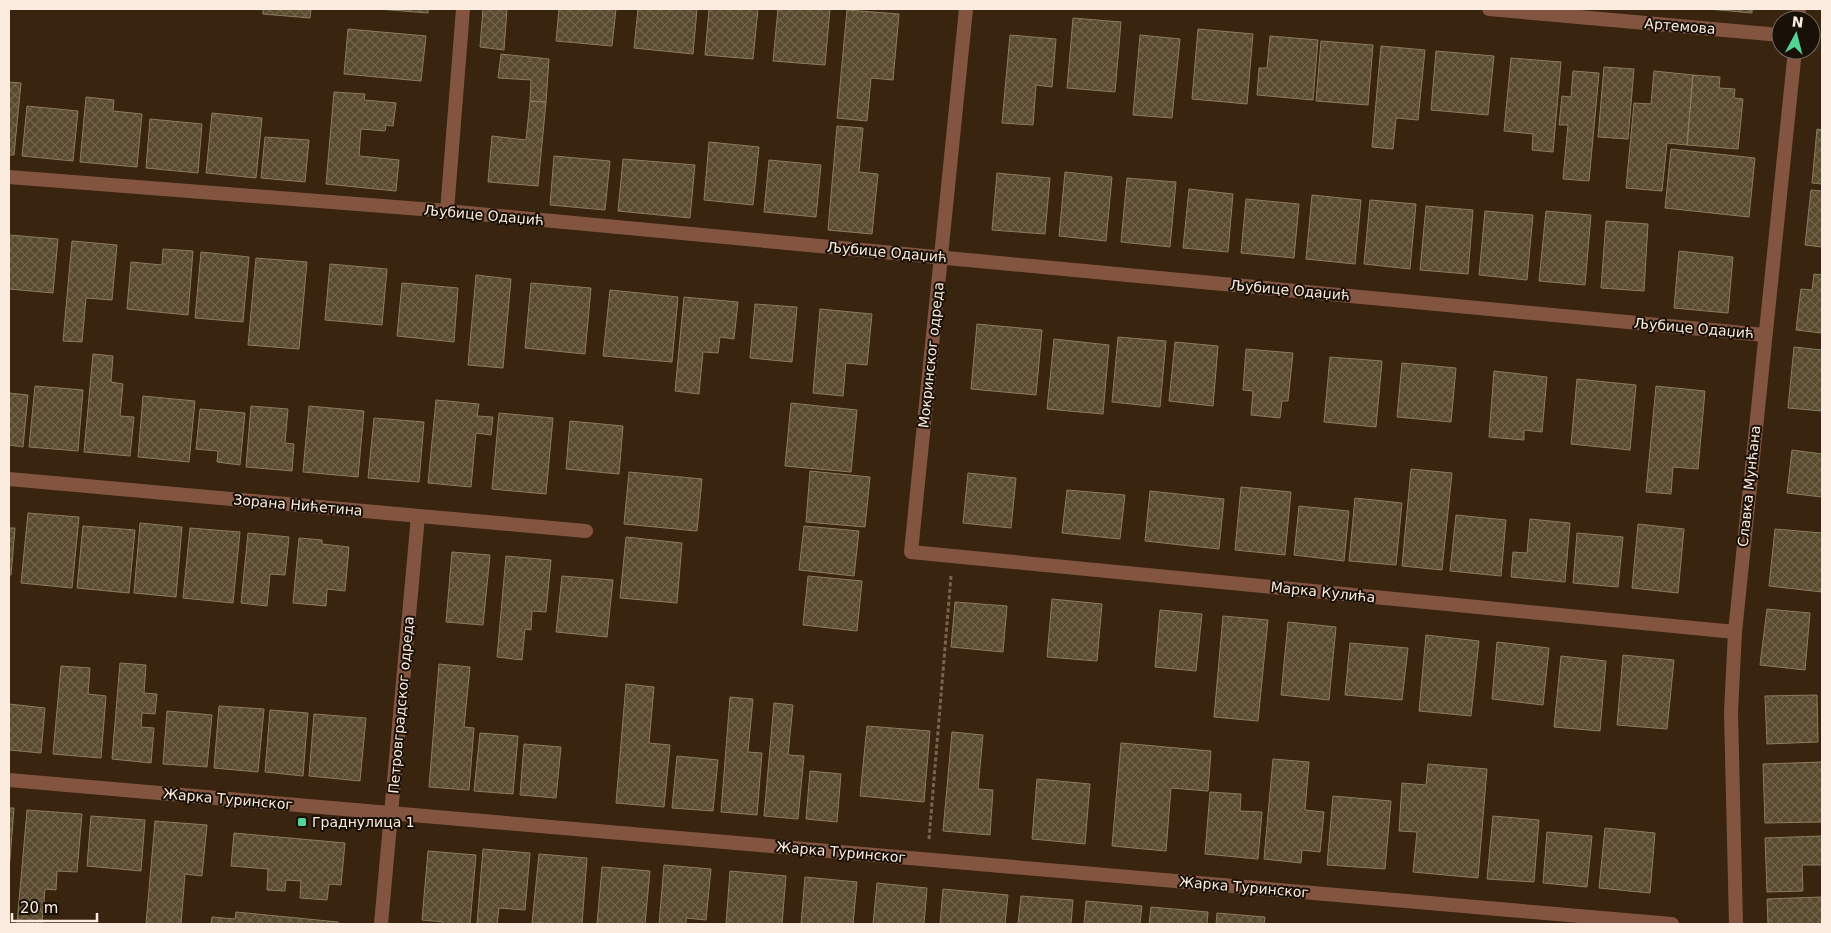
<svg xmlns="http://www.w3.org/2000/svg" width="1831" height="933" font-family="'DejaVu Sans',sans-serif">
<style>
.building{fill:url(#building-cross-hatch);stroke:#8b7c5e}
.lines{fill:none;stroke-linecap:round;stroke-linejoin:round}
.path{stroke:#776451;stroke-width:3;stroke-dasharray:4 2.5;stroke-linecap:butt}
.minor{stroke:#835541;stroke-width:14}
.poi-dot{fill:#52d397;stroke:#191007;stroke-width:2}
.labels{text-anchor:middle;stroke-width:4;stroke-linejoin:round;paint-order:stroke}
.street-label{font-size:14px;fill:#fbecdf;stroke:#191007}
.poi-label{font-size:14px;fill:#fbecdf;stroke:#191007;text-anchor:start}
</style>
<defs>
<pattern id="building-cross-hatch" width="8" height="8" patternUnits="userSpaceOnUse" patternTransform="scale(1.25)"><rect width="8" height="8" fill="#594a2e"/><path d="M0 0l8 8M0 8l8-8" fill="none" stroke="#72644c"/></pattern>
</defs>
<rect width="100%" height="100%" fill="#39240f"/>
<path class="building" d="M263,9H311L310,18L263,14Z
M378,9H428V13Z
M483,9H507L504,50L480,47Z
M559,9H616L612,46L556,41Z
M638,9H697L693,54L634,48Z
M709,9H758L753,59L705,55Z
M778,9H830L825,65L773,61Z
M1708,9H1752V13Z
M847,10L899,14L893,80L871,78L867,121L837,118Z
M1073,18L1121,22L1115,92L1067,88Z
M348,29L426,36L421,81L344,74Z
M1198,29L1253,34L1247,104L1192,99Z
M1010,35L1056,39L1052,87L1036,85L1033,125L1002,123Z
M1140,35L1180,39L1172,118L1133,115Z
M1270,36L1318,40L1313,100L1257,95L1259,68H1267Z
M1321,41L1373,45L1368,105L1316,101Z
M1381,46L1425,50L1418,120L1396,118L1393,149L1372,147Z
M1436,51L1494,56L1488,115L1431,110Z
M501,54L549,59L546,102L530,101L531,80L498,78Z
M1511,58L1561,62L1553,152L1532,150L1533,134L1504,131Z
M1604,67L1634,69L1628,139L1598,137Z
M1573,71L1599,73L1589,181L1563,179L1568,125H1559L1562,96L1571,97Z
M1654,71L1693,75L1687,145L1667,143L1662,191L1626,188L1634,103L1651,104Z
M1693,75L1720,77L1719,88L1735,89L1734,98L1743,99L1738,149L1687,145Z
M9,82L21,83L14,155H9Z
M334,92L365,94L364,100L396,103L393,126L386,125L385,131L361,129L359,156L399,160L396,191L326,184Z
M86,97L114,100L113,111L142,114L137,167L80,162Z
M530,101L546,102L538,186L488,182L492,136L526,140Z
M27,106L78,111L73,161L22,156Z
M212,113L262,118L256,178L206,173Z
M150,119L202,124L198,173L146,168Z
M837,126L863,128L859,172L878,174L872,234L828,230Z
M1817,129L1822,130V184L1812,183Z
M265,137L309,140L305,182L261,178Z
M709,142L759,147L753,205L704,200Z
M1671,149L1755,158L1749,217L1665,208Z
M554,156L610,161L605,210L550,205Z
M623,159L695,165L690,218L618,211Z
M769,160L821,165L816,217L764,212Z
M1065,172L1112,177L1106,241L1059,236Z
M997,173L1050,178L1045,234L992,230Z
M1127,178L1176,182L1170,247L1121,242Z
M1189,189L1233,194L1228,252L1183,248Z
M1811,190L1822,191V247L1805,245Z
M1312,195L1361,200L1355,264L1306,259Z
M1246,199L1299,204L1294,258L1241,253Z
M1370,200L1416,204L1410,269L1364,264Z
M1426,206L1473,210L1468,274L1420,270Z
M1485,211L1533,215L1527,280L1479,275Z
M1546,211L1591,215L1585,285L1539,281Z
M1606,221L1648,224L1644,291L1601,288Z
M9,235L58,239L53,293L9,289Z
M72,241L117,245L112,300L86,298L82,342L63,341Z
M163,249L193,251L188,315L127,309L131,262L162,265Z
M1679,251L1733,257L1728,313L1674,308Z
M201,252L249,257L243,322L195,318Z
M256,258L307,262L299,349L248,345Z
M330,264L387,269L382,325L325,320Z
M1814,274L1822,275V333L1796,330L1801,289L1812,290Z
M476,275L511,279L503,368L468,365Z
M402,283L458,288L454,342L397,336Z
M531,283L591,288L585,354L525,348Z
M610,290L678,297L672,362L603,356Z
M684,297L738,302L734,339L720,337L718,353L703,352L699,394L675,391Z
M755,304L797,307L792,362L750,358Z
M820,309L872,314L867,365L846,363L843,396L813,393Z
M977,324L1042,330L1036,395L971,389Z
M1118,337L1166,341L1160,407L1112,402Z
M1054,339L1109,345L1103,414L1047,409Z
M1175,342L1218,346L1213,406L1169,401Z
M1794,347L1822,350V411L1788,408Z
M1246,349L1293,353L1288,401H1282L1280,418L1251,415L1253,391L1243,390Z
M93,354L113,356L111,382L123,384L120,416L134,417L130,456L84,452Z
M1330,357L1382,361L1376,427L1324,422Z
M1402,363L1456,368L1451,422L1397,417Z
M1494,371L1547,377L1542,432L1524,430V440L1489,437Z
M1577,379L1636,385L1630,450L1571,444Z
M35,386L83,390L78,451L29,447Z
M1656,386L1705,391L1698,469L1673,467L1671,494L1646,492Z
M9,393L28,395L23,447L9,445Z
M143,396L195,401L189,462L138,457Z
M436,400L479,404L477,416L493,417L491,435L476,433L471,487L428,483Z
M791,403L857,410L851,472L785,466Z
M251,406L288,409L285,443L294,444L292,471L246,467Z
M309,406L364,411L358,477L303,472Z
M200,409L245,413L240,465L217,462L218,451L196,449Z
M499,413L553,418L546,494L492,489Z
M374,418L424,422L419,482L368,478Z
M570,421L623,426L619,474L566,469Z
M1792,450L1822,454V497L1787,493Z
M1411,469L1452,473L1442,570L1402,566Z
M810,471L870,477L865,527L806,522Z
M629,472L702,479L697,531L624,524Z
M968,473L1016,478L1011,528L963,523Z
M1241,487L1291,492L1285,555L1235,550Z
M1067,490L1125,495L1120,539L1062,533Z
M1150,491L1224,499L1219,549L1145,541Z
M1355,498L1402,503L1396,565L1349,561Z
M1299,506L1349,511L1344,561L1294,555Z
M28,513L79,517L72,588L21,583Z
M1456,515L1506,520L1501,576L1450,571Z
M1530,519L1570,523L1565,582L1511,577L1513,552L1527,553Z
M140,523L182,527L176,597L134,593Z
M1638,524L1684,529L1678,593L1632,588Z
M83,526L135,530L129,593L77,588Z
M804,526L859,531L854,576L799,570Z
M9,528H15L11,575H9Z
M190,528L240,532L233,603L183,598Z
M1775,529L1822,533V592L1769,586Z
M248,533L289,537L285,575L270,574L267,606L241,603Z
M1577,533L1623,537L1618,587L1573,583Z
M626,537L682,543L677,603L620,598Z
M299,538L322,540V544L349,547L345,591L327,589L326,606L293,603Z
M452,552L490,555L483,625L446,622Z
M506,556L551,560L546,612L532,611L531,630L525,629L522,660L497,657Z
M562,576L613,580L607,637L556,632Z
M808,576L862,581L857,631L803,625Z
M1052,599L1102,604L1097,661L1047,657Z
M955,602L1007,606L1003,652L951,647Z
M1767,609L1810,613L1805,670L1760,665Z
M1160,610L1202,614L1196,671L1155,667Z
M1223,616L1268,620L1258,721L1214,717Z
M1288,622L1336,627L1329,700L1281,695Z
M1426,635L1479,641L1471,716L1419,711Z
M1497,642L1549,648L1543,705L1492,699Z
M1350,643L1408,648L1402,700L1345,695Z
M1623,655L1674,660L1667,729L1617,725Z
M1561,656L1606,661L1600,731L1554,727Z
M120,663L146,665L144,693L157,694L155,714L142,713L141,727L154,728L151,763L112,759Z
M439,664L470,667L464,727L474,728L469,790L429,787Z
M61,666L90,668L88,694L106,696L101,758L53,754Z
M626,684L654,687L649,743L670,745L664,807L616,803Z
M1817,695L1818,742L1767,744L1765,696Z
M730,697L753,699L748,752L762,753L757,815L721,812Z
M774,703L793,705L788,755L804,756L798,819L764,816Z
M9,704L45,708L41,753L9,750Z
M219,706L264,709L258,772L214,768Z
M270,710L308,713L303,776L265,772Z
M167,711L212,715L207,767L163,764Z
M314,714L366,718L360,781L309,776Z
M867,726L930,731L924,802L860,796Z
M952,732L983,735L978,789L993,790L990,835L943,831Z
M480,733L518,736L513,794L474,791Z
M1121,743L1211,751L1208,791L1171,788L1166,851L1112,846Z
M524,744L561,747L556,798L520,795Z
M677,756L718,760L713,811L672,808Z
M1273,759L1309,762L1305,810L1324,812L1320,852L1302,850L1301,863L1264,859Z
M1822,762V822L1765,823L1763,764Z
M1428,764L1487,769L1478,878L1413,872L1417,832L1399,831L1402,783L1426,785Z
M810,771L841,774L837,822L806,819Z
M1037,779L1090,784L1085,844L1032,839Z
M1210,792L1241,794L1240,811L1262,812L1258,859L1205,854Z
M1333,796L1391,801L1385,869L1327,865Z
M9,808H14L9,871Z
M27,810L82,814L77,872L57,871L56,890L45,889L42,924H17Z
M91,816L145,820L141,871L87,866Z
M1493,816L1539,820L1534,882L1487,879Z
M155,821L207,825L202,876L185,874L181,924H146Z
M1605,828L1655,833L1650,893L1599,888Z
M1547,832L1592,836L1587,887L1543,883Z
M234,833L345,843L341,885L329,884L327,900L300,898L301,881L286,880L285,891L267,890L268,869L231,866Z
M1822,836V865H1802L1803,891L1767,892L1765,838Z
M483,849L530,853L525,910L499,908L497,924H477Z
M428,851L476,855L470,924H442L443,922L422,920Z
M539,854L587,858L582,924L532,923Z
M664,865L711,869L706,920L686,918V924H659Z
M602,867L650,871L645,924H597Z
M730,871L786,876L782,924H726Z
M805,877L857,882L853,924H801Z
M877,883L927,888L924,924H873Z
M943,889L1008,895L1005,924H940Z
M1021,896L1073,900L1071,924H1018Z
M1822,897V924H1768L1767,899Z
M1086,901L1142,906L1140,924H1084Z
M1151,907L1208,912L1207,924H1149Z
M236,912L338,922V924H211L212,917L235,919Z
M1217,913L1265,917L1264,924H1216Z"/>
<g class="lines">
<path class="path" d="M929,839L951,576"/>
<path class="minor" d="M966,9L911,552L1735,632
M1489,9L1781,35
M1798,20L1799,9
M9,177L447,211L1765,335
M447,211L463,9
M9,479L586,531
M9,780L1672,924
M381,924L418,516
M1736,924L1731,712L1735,632L1795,50"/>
</g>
<rect class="poi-dot" x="297" y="817" width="10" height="10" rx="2.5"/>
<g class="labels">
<g class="street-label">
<text transform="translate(1680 26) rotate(5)" y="5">Артемова</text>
<text transform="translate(484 215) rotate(5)" y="5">Љубице Одаџић</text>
<text transform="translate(887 252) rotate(5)" y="5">Љубице Одаџић</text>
<text transform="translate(1290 290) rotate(5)" y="5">Љубице Одаџић</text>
<text transform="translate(1694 328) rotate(5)" y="5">Љубице Одаџић</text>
<text transform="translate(931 355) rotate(-84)" y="5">Мокринског одреда</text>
<text transform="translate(1749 486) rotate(-84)" y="5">Славка Мунћана</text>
<text transform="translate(298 505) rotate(5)" y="5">Зорана Нићетина</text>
<text transform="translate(1323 592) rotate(6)" y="5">Марка Кулића</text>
<text transform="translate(401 705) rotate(-85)" y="5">Петровградског одреда</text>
<text transform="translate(228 799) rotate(5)" y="5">Жарка Туринског</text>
<text transform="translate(841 852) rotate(5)" y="5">Жарка Туринског</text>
<text transform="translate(1244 887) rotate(5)" y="5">Жарка Туринског</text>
</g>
<g class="poi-label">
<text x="312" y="827">Граднулица 1</text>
</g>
</g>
<rect width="1831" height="933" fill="none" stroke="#fbecdf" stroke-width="20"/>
<g transform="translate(1796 35) rotate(7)"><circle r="24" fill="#191007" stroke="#73685d"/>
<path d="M0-4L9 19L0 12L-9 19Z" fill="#52d397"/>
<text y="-8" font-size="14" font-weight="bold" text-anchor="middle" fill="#fbecdf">N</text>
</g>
<path d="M12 913v8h85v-8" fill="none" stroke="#fbecdf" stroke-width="2.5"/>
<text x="20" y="913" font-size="15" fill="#fbecdf" stroke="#191007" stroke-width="4" paint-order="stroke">20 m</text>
</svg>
